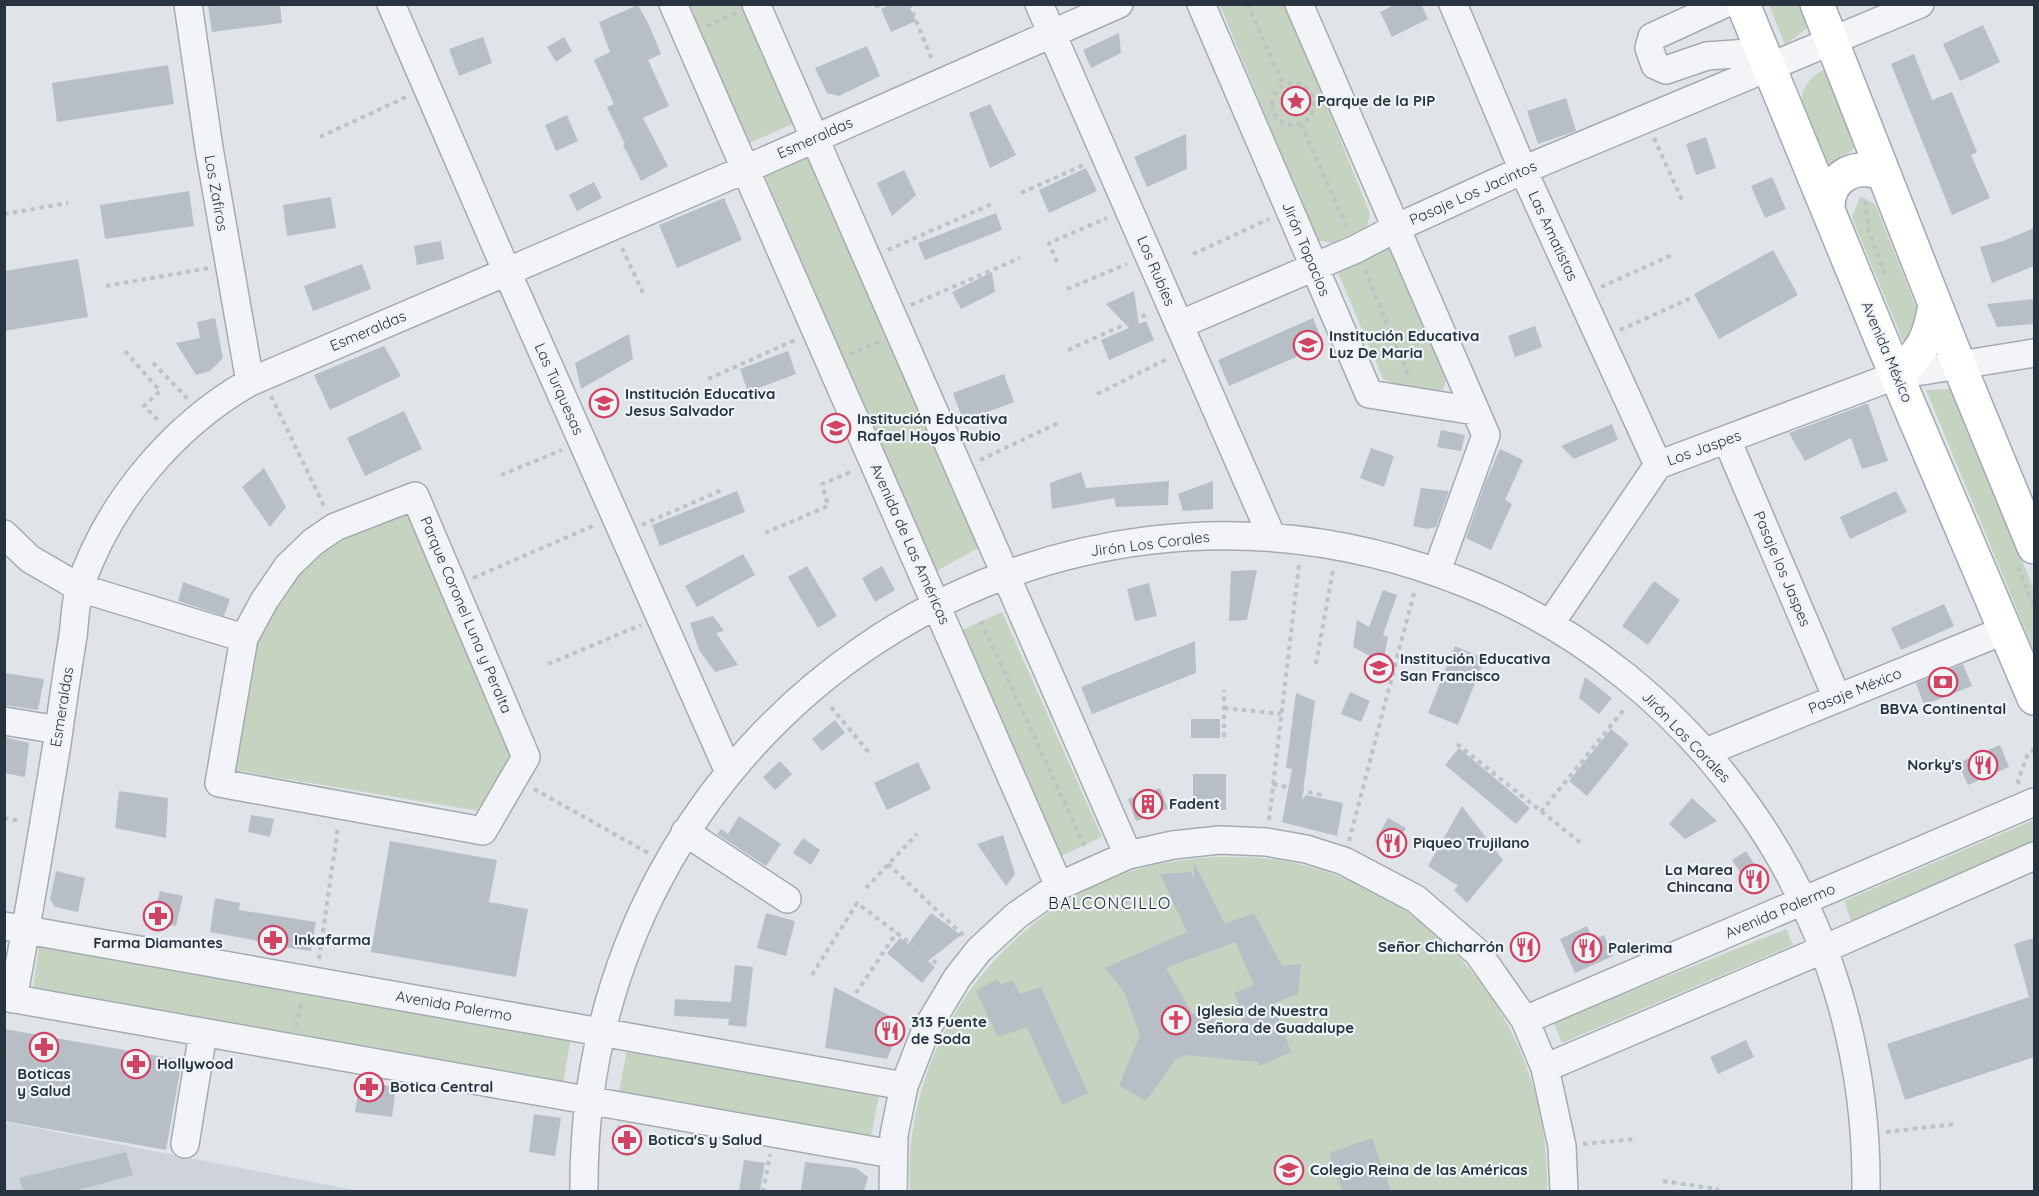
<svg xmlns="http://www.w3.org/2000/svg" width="2039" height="1196" font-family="Quicksand,sans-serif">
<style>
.built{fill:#ced3db}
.green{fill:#c7d3c1}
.building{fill:#b7bec6;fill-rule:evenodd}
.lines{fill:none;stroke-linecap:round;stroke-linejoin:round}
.minor-casing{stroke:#a5abb3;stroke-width:30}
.major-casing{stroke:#9fa9b5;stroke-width:36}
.path{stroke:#bdc2c7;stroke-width:4;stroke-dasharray:4.5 4.5;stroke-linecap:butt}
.minor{stroke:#f2f4f7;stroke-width:27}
.major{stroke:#fff;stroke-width:33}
.labels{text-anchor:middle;stroke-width:4.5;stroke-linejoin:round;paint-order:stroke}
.poi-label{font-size:15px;font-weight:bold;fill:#283340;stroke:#eff3f6;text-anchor:start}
.street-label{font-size:15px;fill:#283340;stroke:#eff3f6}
.neighbourhood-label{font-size:16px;letter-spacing:1.5px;fill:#1a2431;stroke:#eff3f6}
</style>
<rect width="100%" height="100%" fill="#e0e4e9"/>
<path class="built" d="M5,1122L359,1191H5Z"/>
<path class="green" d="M690,5H741L795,123L747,144Z
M1220,5H1287L1370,214L1367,227L1332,243L1316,240Z
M1769,5H1807L1814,23L1785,45Z
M1830,67L1861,142L1827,172L1802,103C1800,86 1815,72 1830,67Z
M810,154L982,546L933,573L764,173Z
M1860,196L1875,204L1919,314L1908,353L1852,218Z
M1391,247L1446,381L1442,392L1432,397L1383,379L1338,273Z
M1953,389L2034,590V651L1926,390Z
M410,507L516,755L485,812L233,770L252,653L265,620L296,577L335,539Z
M1002,612L1102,837L1061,856L960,631Z
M2034,820V843L1852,924L1844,901Z
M1216,857C1237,857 1259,857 1280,860C1441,888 1551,1030 1547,1192H910C902,1053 992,921 1123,874C1153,863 1184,859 1216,857Z
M1786,929L1793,945L1562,1043L1553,1022Z
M39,946L571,1037L563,1084L32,994Z
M628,1044L879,1095L870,1142L619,1092Z"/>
<path class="building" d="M208,4H280L282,23L212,32Z
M892,4H908L916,21L891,32L881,9Z
M1396,4H1421L1428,19L1392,37L1380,12Z
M638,5L649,25L661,54L648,60L669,106L643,118L668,166L641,181L623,145L625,144L607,107L614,104L594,60L610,52L599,22Z
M1983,25L2000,62L1960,81L1943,44Z
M1119,33L1121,53L1091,68L1083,50Z
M483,37L492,63L459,76L449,49Z
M564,37L572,51L556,62L547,47Z
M867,46L880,76L839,96L827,93L815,68Z
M1914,54L1932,100L1952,92L1977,152L1971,155L1990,198L1952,215L1891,64Z
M168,65L174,104L57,122L52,83Z
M1566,98L1576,131L1538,144L1527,111Z
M990,104L1016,155L990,168L969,113Z
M567,115L578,141L556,151L545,125Z
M1186,134L1187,169L1147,187L1134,157Z
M1706,137L1716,168L1696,175L1686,144Z
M1086,168L1097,191L1049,213L1039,190Z
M904,170L916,195L892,216L877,183Z
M1772,177L1786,209L1765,218L1751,186Z
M594,182L602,198L577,211L569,195Z
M189,191L194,226L105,239L100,205Z
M331,197L336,228L287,236L283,205Z
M724,198L742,240L677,268L659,225Z
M996,213L1002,230L925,260L918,243Z
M2034,228V266L1992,283L1980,247L2003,241Z
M441,241L444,259L417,265L414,246Z
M1773,250L1798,295L1719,339L1694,294Z
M78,259L88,317L4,331V271Z
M362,264L371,289L313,311L304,286Z
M992,272L995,292L961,309L952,292Z
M1134,291L1139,324L1146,321L1154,340L1109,360L1101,340L1129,328L1106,304Z
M2034,299V324L1997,327L1987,304Z
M215,318L223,358L210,371L196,375L176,343L200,338L197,322Z
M1313,318L1324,345L1229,386L1218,360Z
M1535,326L1542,347L1515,357L1508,336Z
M629,334L633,359L581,389L575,363Z
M384,346L401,376L330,410L314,375Z
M788,351L796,374L748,392L740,369Z
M1004,374L1014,402L963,421L953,393Z
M1866,404H1868L1888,461L1862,469L1851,438L1805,461L1789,433Z
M404,411L422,449L365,476L347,438Z
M1612,424L1618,440L1574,459L1561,446Z
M1441,430L1465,435L1461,451L1437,447Z
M1371,448L1394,456L1384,487L1360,478Z
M1500,449L1523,460L1505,500L1512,504L1491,550L1466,538L1486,481Z
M264,468L286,507L270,527L242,487Z
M1081,472L1086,488L1169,481L1168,505L1116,507L1114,498L1052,509L1050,483Z
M1213,481V509L1183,511L1178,494Z
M1421,488L1449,491L1436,527L1427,529L1413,526Z
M737,491L745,512L660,546L652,525Z
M1896,491L1907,512L1850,539L1840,517Z
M743,554L755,575L697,607L685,586Z
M807,566L837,616L818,628L788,577Z
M882,566L895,590L875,602L862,578Z
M1257,570L1247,620L1229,621L1231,571Z
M1654,581L1680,600L1648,645L1622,626Z
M183,582L230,599L224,616L178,601Z
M1149,583L1157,616L1135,621L1127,589Z
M1383,590L1397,595L1383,635L1388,637L1383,663L1353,647L1357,620L1369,627Z
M1944,604L1954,626L1901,650L1891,628Z
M713,616L724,631L716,633L738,665L715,672L699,650L690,623Z
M1195,641L1196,673L1092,714L1081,687Z
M1455,646L1485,659L1458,725L1428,713Z
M1963,664L1972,686L1924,705L1916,683Z
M4,673L44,679L38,710L4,705Z
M1585,677L1612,698L1599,714L1579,698Z
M1350,692L1370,701L1361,722L1341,714Z
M1296,693L1315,701L1302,800L1306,795L1343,803L1337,836L1282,822L1292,769L1286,768Z
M1191,719H1220V738H1191Z
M835,720L845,733L822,751L812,739Z
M1611,729L1629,744L1587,796L1569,781Z
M4,737L29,743L25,777L4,773Z
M2000,745L2009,767L1968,785L1958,763Z
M1459,748L1530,808L1516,824L1445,765Z
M780,761L792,774L775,790L763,777Z
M918,762L931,789L887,810L874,783Z
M1193,774H1226V810H1193Z
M1160,788L1168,809L1136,821L1128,799Z
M119,791L168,798L166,838L115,828Z
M1692,798L1717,821L1685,839L1669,824Z
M1462,806L1503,860L1467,903L1454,890L1458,886L1428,866Z
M251,815L274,819L270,837L248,832Z
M739,816L781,844L766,866L717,834L721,829L728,834Z
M1388,818L1406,828L1393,851L1375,841Z
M1003,835L1015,874L1006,886L977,844Z
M803,838L820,850L811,865L793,853Z
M390,841L497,860L489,902L528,909L516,977L371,952Z
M1746,851L1767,884L1753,892L1732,860Z
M1194,862L1225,924L1254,913L1282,966L1301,964L1298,994L1273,1004L1291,1052L1260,1066L1258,1062L1185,1055L1175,1060L1146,1101L1119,1085L1140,1035L1124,992L1105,968L1187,932L1160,874L1191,872L1194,879ZM1235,942L1254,985L1234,993L1239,1004L1236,1005L1245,1029L1192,1013L1166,968Z
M56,871L85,878L78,912L55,907L50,899Z
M160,891L183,896L176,926L153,921Z
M215,898L240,903L239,910L316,922L311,951L264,944V942L210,932Z
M766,913L795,921L786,956L757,948Z
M931,913L961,935L928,961L935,967L922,983L887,953L900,938L908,944Z
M1587,926L1593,940L1604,935L1613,956L1575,973L1560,939Z
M1528,934L1538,947L1522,960L1512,947Z
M2034,938V1057L1905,1100L1887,1044L2029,997L2014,944Z
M735,965L753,967L746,1027L728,1025L729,1019L674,1016L675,999L731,1002Z
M997,979L1001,985L1012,980L1020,994L1041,987L1088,1093L1062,1105L1027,1027L998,1037L976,991Z
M834,987L902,1022L887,1059L825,1048Z
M4,1029L182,1060L166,1150L4,1121Z
M1746,1040L1754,1057L1718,1074L1710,1057Z
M360,1081L396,1087L392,1117L355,1112Z
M534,1114L561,1118L555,1156L529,1152Z
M618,1125L642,1130L636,1154L612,1149Z
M1372,1138L1391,1191H1342L1329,1153Z
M126,1152L133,1175L75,1191H23L19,1178Z
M744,1160L765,1163L760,1191H739Z
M805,1162L856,1168L868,1177L864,1191H801Z"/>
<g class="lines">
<g class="minor-casing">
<path id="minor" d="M188,4L209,148L250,382
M391,4L507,272L729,772
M673,4L1059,886
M756,4L1128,855
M1039,4L1272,537
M1201,4L1369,394L1475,411
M1299,4L1486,435L1437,571
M1453,4L1523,170L1658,465
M1724,4L1652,37L1649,48L1655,65L1666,70L1707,56L1762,52
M1179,325L1356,249L1396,228L1523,170L1920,4
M1727,440L1837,698
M415,496L526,757L483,831L219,783L244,638L264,601L288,566L313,542L335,527Z
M4,534L30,559L80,588L244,638
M1550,624L1658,465L1897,375L2034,353
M4,721L59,730
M1706,752L2005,630
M685,832L787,899
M4,926L904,1086
M4,997L892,1154
M13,999C29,914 43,829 57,744C62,708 67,672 73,636C75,621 75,602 80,587C108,503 173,426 250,382L746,169L1119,4
M1525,1020L2034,802
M1545,1068L1824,949L2034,856
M185,1144L203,1033
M584,1192C580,728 1039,409 1470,585C1582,630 1678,708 1747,806C1827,917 1868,1055 1866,1192
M893,1192L894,1135L904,1086L926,1030L957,978L979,950L1017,915L1059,886L1128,855L1173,845L1220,840L1266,842L1306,849L1344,861L1416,899L1478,953L1525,1020L1545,1068L1562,1146L1564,1192"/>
</g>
<g class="major-casing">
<path id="major" d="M1743,4L1884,346L2034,698
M1817,4L1959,365L2034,547
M1828,207C1828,176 1858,161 1884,175
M1897,375C1922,351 1930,339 1935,304"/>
</g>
<path class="path" d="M909,4L933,62
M1247,4L1284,85
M875,7L882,4
M707,26L736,13
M1272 104a21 21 0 1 1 42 0a21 21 0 1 1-42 0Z
M1301,124L1347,228
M320,137L406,97
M1654,138L1682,200
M1021,193L1086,164
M1865,201L1869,232L1885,274
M4,214L68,203
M622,248L643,293
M888,250L994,203
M1193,254L1269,219
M1057,262L1049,243L1107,218
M1365,270L1409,377
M106,286L209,268
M1601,287L1672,255
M1067,289L1127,264
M911,305L1020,258
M1620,330L1691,298
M1068,350L1150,313
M125,351L160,391L144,406L160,422
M850,354L879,342
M153,363L188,399
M708,379L795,340
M1097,394L1169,358
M271,396L325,508
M980,460L1058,423
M501,475L562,450
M642,525L724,489
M765,533L828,506L822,484L853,471
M2018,567L2034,607
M473,578L595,525
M981,621L1086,849
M548,664L641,625
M1316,664L1333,570
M831,707L871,755
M1224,708L1281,714
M1224,737V690
M1457,744L1582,844
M1273,784L1322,795
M2019,784L2018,781L2028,753L2034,750
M534,789L650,854
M1541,812L1626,707
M4,818L21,821
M1269,820L1299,565
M1349,841L1414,593
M888,864L964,936
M866,888L917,834
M319,959L338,827
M812,975L857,903L939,965
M856,993L897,932
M296,1026L302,1001
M1886,1132L1954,1124
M1583,1144L1636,1139
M1663,1181L1717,1189V1192
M763,1192L770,1154"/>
<use href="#minor" class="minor"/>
<use href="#major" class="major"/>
</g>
<defs>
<g id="sight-ring" transform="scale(1.5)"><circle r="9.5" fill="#eff3f6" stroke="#d04362" stroke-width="1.5"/><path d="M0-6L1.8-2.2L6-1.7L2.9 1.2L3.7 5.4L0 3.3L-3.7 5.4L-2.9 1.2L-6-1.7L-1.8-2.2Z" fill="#d04362"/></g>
<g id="school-ring" transform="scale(1.5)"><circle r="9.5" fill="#eff3f6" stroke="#d04362" stroke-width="1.5"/><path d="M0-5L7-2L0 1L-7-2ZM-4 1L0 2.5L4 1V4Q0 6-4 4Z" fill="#d04362"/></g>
<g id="bank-ring" transform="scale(1.5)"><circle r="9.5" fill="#eff3f6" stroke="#d04362" stroke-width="1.5"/><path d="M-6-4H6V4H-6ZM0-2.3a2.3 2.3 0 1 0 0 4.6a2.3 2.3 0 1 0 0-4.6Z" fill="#d04362"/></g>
<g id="restaurant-ring" transform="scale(1.5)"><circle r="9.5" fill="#eff3f6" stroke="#d04362" stroke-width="1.5"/><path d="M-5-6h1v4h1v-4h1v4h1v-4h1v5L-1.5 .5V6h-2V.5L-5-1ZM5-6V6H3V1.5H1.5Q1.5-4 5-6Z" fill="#d04362"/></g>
<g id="building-ring" transform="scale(1.5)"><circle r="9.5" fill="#eff3f6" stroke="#d04362" stroke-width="1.5"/><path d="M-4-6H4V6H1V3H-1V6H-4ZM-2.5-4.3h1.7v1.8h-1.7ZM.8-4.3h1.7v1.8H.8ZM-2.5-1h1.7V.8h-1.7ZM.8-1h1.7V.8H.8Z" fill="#d04362"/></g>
<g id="pharmacy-ring" transform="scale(1.5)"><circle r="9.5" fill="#eff3f6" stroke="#d04362" stroke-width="1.5"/><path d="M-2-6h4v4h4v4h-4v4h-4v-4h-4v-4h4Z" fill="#d04362"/></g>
<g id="church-ring" transform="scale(1.5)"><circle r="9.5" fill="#eff3f6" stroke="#d04362" stroke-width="1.5"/><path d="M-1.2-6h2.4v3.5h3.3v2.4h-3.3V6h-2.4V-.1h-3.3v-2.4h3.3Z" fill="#d04362"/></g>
</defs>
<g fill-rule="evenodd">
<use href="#sight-ring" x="1296" y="101"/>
<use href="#school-ring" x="1308" y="345"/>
<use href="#school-ring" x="604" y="403"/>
<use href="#school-ring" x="836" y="428"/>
<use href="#school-ring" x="1379" y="668"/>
<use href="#bank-ring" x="1943" y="682"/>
<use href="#restaurant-ring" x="1983" y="765"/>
<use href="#building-ring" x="1148" y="804"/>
<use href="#restaurant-ring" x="1392" y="843"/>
<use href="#restaurant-ring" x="1754" y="879"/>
<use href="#pharmacy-ring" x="158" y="916"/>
<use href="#pharmacy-ring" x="273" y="940"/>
<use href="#restaurant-ring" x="1525" y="947"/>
<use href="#restaurant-ring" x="1587" y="948"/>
<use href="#church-ring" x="1176" y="1020"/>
<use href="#restaurant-ring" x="890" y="1031"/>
<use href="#pharmacy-ring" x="44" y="1047"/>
<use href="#pharmacy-ring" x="136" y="1064"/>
<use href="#pharmacy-ring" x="369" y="1087"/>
<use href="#pharmacy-ring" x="627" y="1140"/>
<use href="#school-ring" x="1289" y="1170"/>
</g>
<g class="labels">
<g class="poi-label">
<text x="1317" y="106">Parque de la PIP</text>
<text x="1329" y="341">Institución Educativa<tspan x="1329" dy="17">Luz De Maria</tspan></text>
<text x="625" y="399">Institución Educativa<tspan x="625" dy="17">Jesus Salvador</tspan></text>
<text x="857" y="424">Institución Educativa<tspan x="857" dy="17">Rafael Hoyos Rubio</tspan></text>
<text x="1400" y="664">Institución Educativa<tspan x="1400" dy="17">San Francisco</tspan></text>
<text x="1943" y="714" text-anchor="middle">BBVA Continental</text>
<text x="1962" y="770" text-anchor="end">Norky's</text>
<text x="1169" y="809">Fadent</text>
<text x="1413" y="848">Piqueo Trujilano</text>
<text x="1733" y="875" text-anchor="end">La Marea<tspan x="1733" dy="17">Chincana</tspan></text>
<text x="294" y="945">Inkafarma</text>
<text x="158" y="948" text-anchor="middle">Farma Diamantes</text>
<text x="1504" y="952" text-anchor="end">Señor Chicharrón</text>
<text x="1608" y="953">Palerima</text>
<text x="1197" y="1016">Iglesia de Nuestra<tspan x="1197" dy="17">Señora de Guadalupe</tspan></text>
<text x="911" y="1027">313 Fuente<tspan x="911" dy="17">de Soda</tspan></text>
<text x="157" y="1069">Hollywood</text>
<text x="44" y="1079" text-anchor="middle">Boticas<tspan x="44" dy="17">y Salud</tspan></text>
<text x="390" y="1092">Botica Central</text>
<text x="648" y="1145">Botica's y Salud</text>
<text x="1310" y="1175">Colegio Reina de las Américas</text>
</g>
<g class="street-label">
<text transform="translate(815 138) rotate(-24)" y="5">Esmeraldas</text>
<text transform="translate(216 193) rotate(80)" y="5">Los Zafiros</text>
<text transform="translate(1473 193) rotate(-24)" y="5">Pasaje Los Jacintos</text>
<text transform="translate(1553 236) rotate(65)" y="5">Las Amatistas</text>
<text transform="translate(1306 249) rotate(67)" y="5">Jirón Topacios</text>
<text transform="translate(1156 271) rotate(67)" y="5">Los Rubíes</text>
<text transform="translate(368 331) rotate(-23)" y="5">Esmeraldas</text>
<text transform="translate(1887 352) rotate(67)" y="5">Avenida México</text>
<text transform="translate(559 389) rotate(66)" y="5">Las Turquesas</text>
<text transform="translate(1704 448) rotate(-20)" y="5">Los Jaspes</text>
<text transform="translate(910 544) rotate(66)" y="5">Avenida de Las Américas</text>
<text transform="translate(1150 544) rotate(-7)" y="5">Jirón Los Corales</text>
<text transform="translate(1782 569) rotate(67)" y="5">Pasaje los Jaspes</text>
<text transform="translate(466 615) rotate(67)" y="5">Parque Coronel Luna y Peralta</text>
<text transform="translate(1855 691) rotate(-22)" y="5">Pasaje México</text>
<text transform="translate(62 707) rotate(-81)" y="5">Esmeraldas</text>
<text transform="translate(1686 737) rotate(46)" y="5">Jirón Los Corales</text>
<text transform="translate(1780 911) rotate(-23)" y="5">Avenida Palermo</text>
<text transform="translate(454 1006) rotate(10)" y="5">Avenida Palermo</text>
</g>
<g class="neighbourhood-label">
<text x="1110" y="909">BALCONCILLO</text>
</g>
</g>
<rect width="2039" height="1196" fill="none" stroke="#283340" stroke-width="12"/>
</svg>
